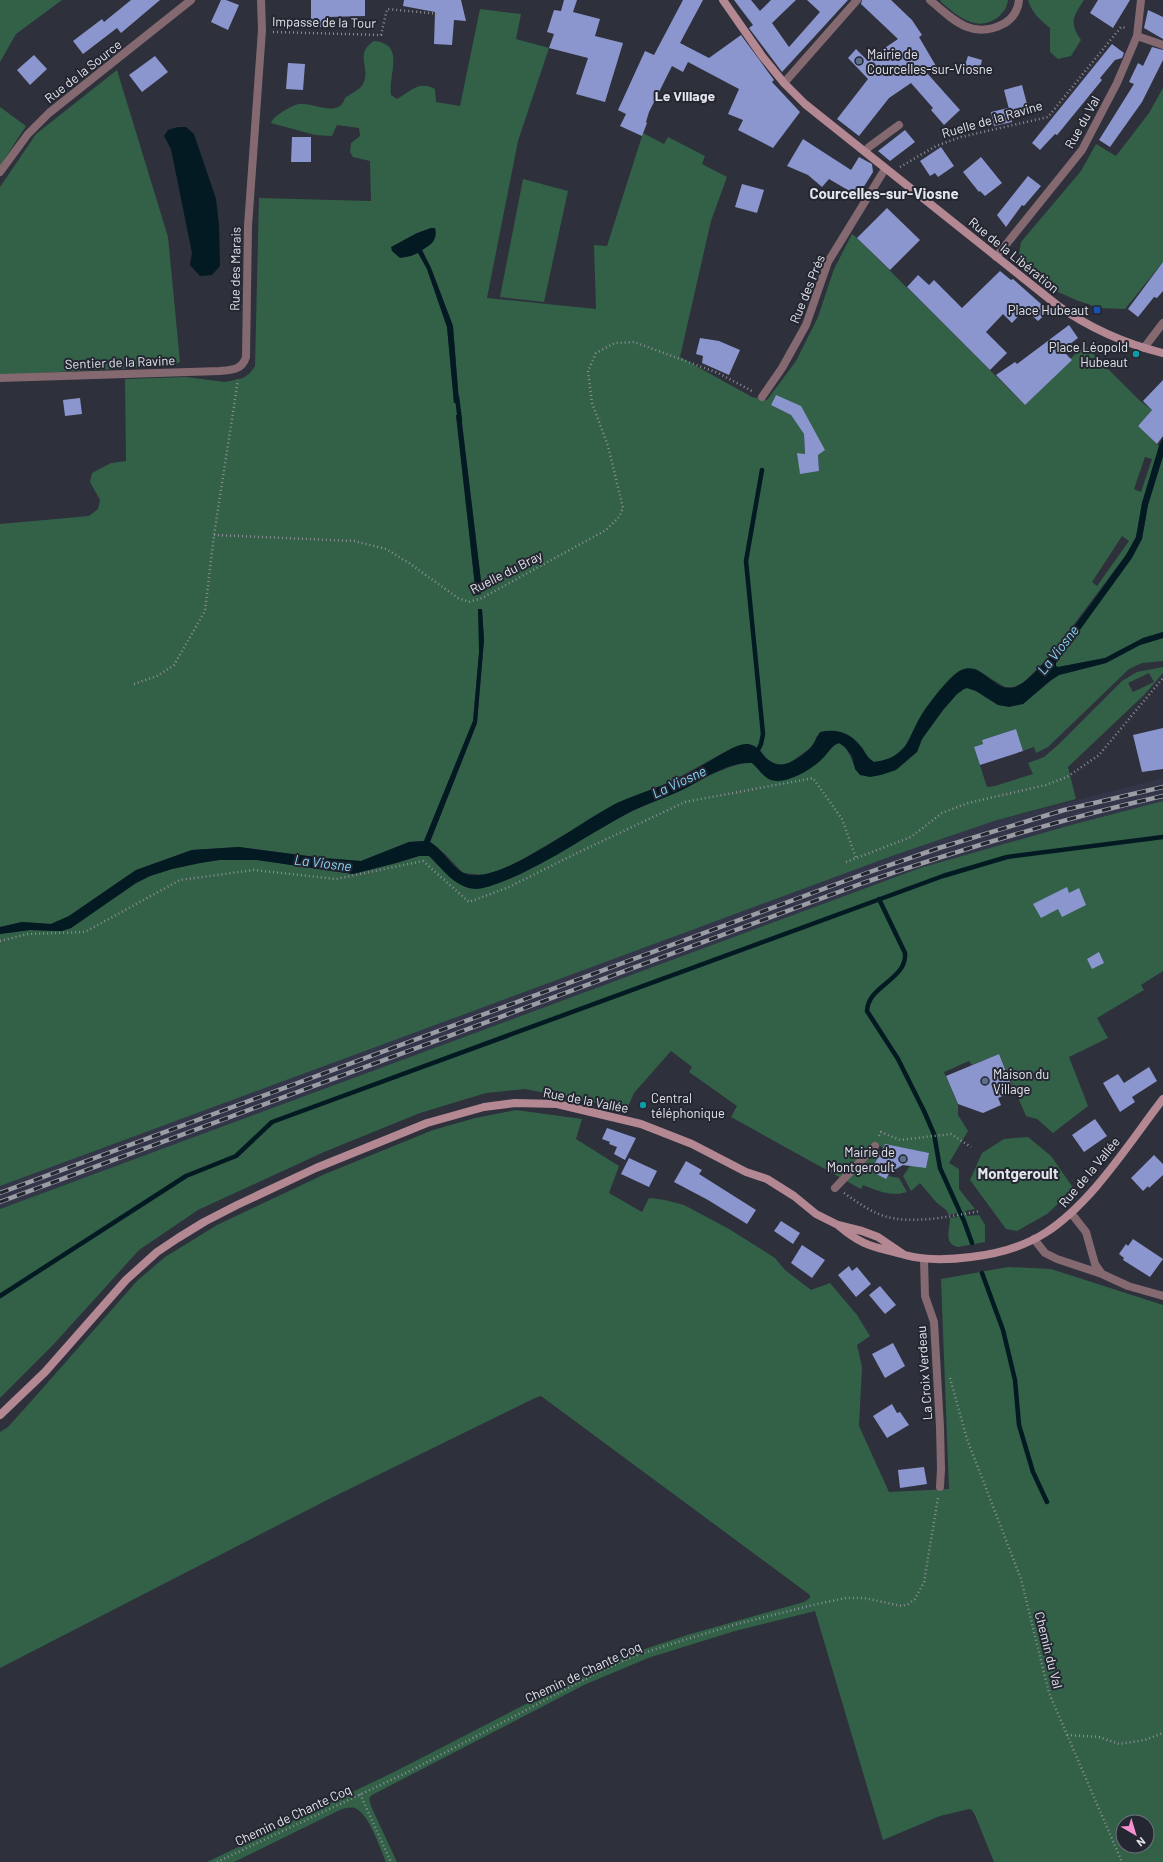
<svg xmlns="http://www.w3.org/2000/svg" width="1163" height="1862" font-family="Barlow,sans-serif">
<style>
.built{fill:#333648}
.green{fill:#326148;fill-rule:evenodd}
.water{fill:#031a22}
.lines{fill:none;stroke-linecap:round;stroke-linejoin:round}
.stream{stroke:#031a22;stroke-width:4.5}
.building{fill:#8c96ce}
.path{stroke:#8c8e97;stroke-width:2.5;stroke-dasharray:1 3;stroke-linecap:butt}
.lane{stroke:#856970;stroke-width:8}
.street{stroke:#856970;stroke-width:8}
.secondary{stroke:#b48893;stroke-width:8}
.rail-casing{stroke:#9b9da5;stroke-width:4.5}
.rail{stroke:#242631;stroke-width:3;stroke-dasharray:9;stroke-linecap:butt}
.service-dot{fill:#5c6f8a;stroke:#242631;stroke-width:1.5}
.transit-dot{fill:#1a4fb4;stroke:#242631;stroke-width:1.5}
.culture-dot{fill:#0f9aa8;stroke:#242631;stroke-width:1.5}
.labels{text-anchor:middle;stroke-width:4;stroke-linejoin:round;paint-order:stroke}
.street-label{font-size:13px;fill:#e3e5ec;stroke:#242631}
.poi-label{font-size:13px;fill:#e3e5ec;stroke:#242631;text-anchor:start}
.neighbourhood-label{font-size:14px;font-weight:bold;fill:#e3e5ec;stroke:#242631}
.water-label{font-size:14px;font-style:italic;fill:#85d6f5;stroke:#242631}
.quarter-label{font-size:15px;font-weight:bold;fill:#e3e5ec;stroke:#242631}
</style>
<rect width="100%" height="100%" fill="#2e303b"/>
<path class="built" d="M1163,778V801L1071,825L920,868L0,1209V1186L701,926L892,856L994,821Z"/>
<path class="green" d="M0,0H62L16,34L0,62Z
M941,0H1008C1007,8 1003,13 997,18C976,33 956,15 940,1Z
M1028,0H1084C1073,17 1069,22 1081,40L1071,56L1058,59L1050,52V28C1040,20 1032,13 1028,0Z
M480,9L521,14L516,39L549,48L518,141L487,298L596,309L594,245L607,246L643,133L664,144L668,137L705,156L702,164L727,177L711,221L680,357L752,397L767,400L796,361L818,317L834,269L852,234L857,238L1025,405L1084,345L1139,400L1152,410L1138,426L1159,446L1142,503L1136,537L1126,555L1050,656L1023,683L1014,687H1005L975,669L953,676L922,714L907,745L889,760L874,762L868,758L862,747L817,736L812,747L789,763L782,766L775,764L766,758L761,751L754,746L747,744L734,747L674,780L619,803L507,868L484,875L463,873L445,854L430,842L477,723L484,640L482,609H479V653L473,721L424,841L409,842L361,861L323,858L239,847L192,850L136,870L69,916L51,924L22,922L0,927V524L89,516L98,509L100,500L90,482L92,473L111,463L126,461L125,379L186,377L225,382L243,378L250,373L255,366L259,198L371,201L370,161L353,157L350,152L351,143L360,136L359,128L337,125L332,136L315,135L271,123C273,118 278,115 282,112C287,109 293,105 299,104C313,102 339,119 345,98C350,94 357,91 361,87C374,70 352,55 374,41C406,44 388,74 391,95L397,99C411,91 419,80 435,89L436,102L460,106ZM431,228L434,241L422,250L431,268L453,326L459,402L454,403L447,327L427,269L418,252L404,240ZM776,395L817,435L819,471L800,473L798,453L805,454L804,434L791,415L771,405ZM456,415H461L481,581L476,595ZM1145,457L1152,459L1141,492L1134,489ZM1122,536L1129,541L1097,586L1092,582Z
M117,70L168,237L180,362L171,366L0,375V187L36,134Z
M1163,88V262L1125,309L1099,308L1076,300L1056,291L1018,261L1021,242L1081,171L1096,144L1116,156L1149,113Z
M0,107L26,126L0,166Z
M523,179L568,191L544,302L500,297Z
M1163,456V632L1143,638L1105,658L1058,667L1056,666V663L1142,539L1148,505Z
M1163,638V661L1142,663L1129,669L1048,747L1036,753L1034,747L1023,751L1016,729L982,740L983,744L974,747L987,787L995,786L1033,774L1028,763L1044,757L1059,744L1122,681L1137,672L1163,667V673L1145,694L1068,767L1076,799L994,821L892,856L0,1186V934L30,930L62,931L71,928L136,883L150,876L172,869L200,863L219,860H257L353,874L396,863L419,856H429L452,879L475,889L496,884L519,875L632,811L682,790L705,777L730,767L743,763H752L766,776L823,758L834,745L839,743C853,752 850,763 860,775L917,752L922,739L943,710L957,694L964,689L967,688L976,691L998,705L1023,704L1050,681L1059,675L1106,663L1140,645ZM1149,673L1154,682L1133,692L1128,683Z
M1163,801V971L1141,985L1144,990L1097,1018L1108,1038L1069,1057L1088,1106L1053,1133L1037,1119L1026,1116L999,1054L972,1065L969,1061L944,1072L958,1105V1115L968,1131L949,1163L959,1169V1189L975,1209L965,1211L967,1216L979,1215L985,1225V1242L958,1247C943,1244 950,1229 950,1218L958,1217L957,1213L949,1215L946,1210L936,1202L920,1183L911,1191L903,1176L910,1166L902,1165L897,1169H891L888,1176L899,1178L907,1192C891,1197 878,1191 863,1185L861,1189L846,1181L876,1151H881L883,1147L877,1145L841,1178L731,1117L737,1106L689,1072L692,1067L671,1051L634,1093L627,1109L525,1089L486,1093L420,1113L324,1152L198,1210L139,1250L53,1345L0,1398V1209L920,868L1071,825Z
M516,1110L582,1119L576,1139L619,1166L609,1193L642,1212L649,1198L665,1200L684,1205L729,1229L775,1258L785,1270L811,1290L830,1283L857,1315L870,1336L857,1345L862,1367L859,1426L889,1492L949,1489L941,1279L1008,1267L1051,1269L1163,1305V1862H994L975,1815L972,1810L969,1809L940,1816L883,1840L815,1611L735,1631L648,1658L584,1685L372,1795L369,1798L371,1806L397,1862H386C380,1848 369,1814 355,1808C351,1807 346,1808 342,1809L234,1862H207L396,1771L609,1661L687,1635L804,1602L810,1598V1595L541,1396L535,1398L331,1498L0,1668V1432L8,1427L42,1389L137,1281L165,1257L217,1225L325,1174L433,1130L475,1118ZM1123,1822H1147V1846H1123Z
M1028,1137L1051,1156L1074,1189L1047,1214L1017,1231L1006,1229L970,1180L982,1153L1004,1139Z"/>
<path class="water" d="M178,127H186L194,134L216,199L219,225L220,266L212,275L200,276L190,265L192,253L171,149L164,136L168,130Z
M431,228H435C438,240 431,245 422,250L431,268L453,326L459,403H454L447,327L427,269L418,253L411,256L400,258L392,251L391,247L417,233Z
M456,415H461L481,581V594L476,595Z
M1163,438V456L1148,505L1142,539L1132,558L1056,663V666L1058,667L1105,658L1143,638L1163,632V638L1140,645L1106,663L1059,675L1050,681L1023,704L1009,707L998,705L976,691L967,688L964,689L957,694L943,710L922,739L917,752L896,770L881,775L870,777L860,775L855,769L852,756L845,747L839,743C831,746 829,752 823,758C813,769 786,785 771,780C764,778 758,768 752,763C726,762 705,779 682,790C666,798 648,803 632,811C589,833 550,863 504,881C496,884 484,889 475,889C455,888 442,868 429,856H419L396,863L353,874L257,860H219L200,863L172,869L150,876L136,883L71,928L62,931L30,930L0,934V927L22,922L51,924L69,916L136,870L192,850L239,847L323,858L361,861L409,842L424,841L473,721L479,653L478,609H482L484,640L477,723L430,842C445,850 453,873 471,875C509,879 583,819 619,802C637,794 655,789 673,781C692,773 710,760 729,750C736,746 746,741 754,746C760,749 762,755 767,759C781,772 800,759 811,747C815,743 817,736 820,732C837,728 852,733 862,748C866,754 868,758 874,762C909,757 906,740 922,714C929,703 943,685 953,676C979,651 992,695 1015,687C1042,678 1106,582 1126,555L1136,537L1142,503L1159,446Z"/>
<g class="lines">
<path class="stream" d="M457,397L460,421
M756,754L761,744L763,734L746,561L762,470
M879,899L905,953C907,980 868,985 867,1011L898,1059L924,1111L934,1134L940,1168L964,1221L972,1243
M982,1273L1003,1330L1015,1380L1019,1425L1033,1472L1047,1502
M0,1296L186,1176L236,1156L272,1122L943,876L1007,857L1163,837"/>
</g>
<path class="building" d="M131,0H160L121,33L117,28L83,54L73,41L102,19L104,22Z
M221,0H226L239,5L228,30L211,22Z
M311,0H365V16L328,17V27H311Z
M404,0H461L466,21L454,20L452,45L434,44L435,12L403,6Z
M564,0H577L573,12L600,19L595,36L623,43L605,102L576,94L588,58L549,48L554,34L547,32L554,10L561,11Z
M683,0H703L680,43L709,58L741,35L774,80L772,82L800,112L773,148L738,130L743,120L728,114L739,89L688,62L683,72L672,66L649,112L646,122L647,123L642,136L620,126L626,114L618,110L645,51L654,55Z
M734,0H751L760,11L771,0H796L772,23L789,47L820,12L807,0H848L782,72L749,28L753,25Z
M862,0H891L912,20L922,35L919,37L936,66L926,72L960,110L944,125L931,110L933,108L911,83L889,98L859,136L837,119L868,79L848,58L856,49L867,60L898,39L861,4Z
M1098,0H1130L1113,28L1090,13Z
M1148,10L1163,17V39L1144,28Z
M1112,44L1124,53L1122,58L1115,60L1100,78L1102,80L1062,129L1057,135L1055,134L1040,150L1032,143Z
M1152,47L1163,50V60L1142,102L1110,147L1099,140L1134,84L1129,82L1138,63L1143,66Z
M34,55L47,69L30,85L17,70Z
M155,56L168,72L142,92L129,75Z
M968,56L982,60L979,73L964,68Z
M288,63L305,64L303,90L286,89Z
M1022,85L1028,108L1010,113L1004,90Z
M1008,108L1012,122L994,126L991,112Z
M905,130L915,142L890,161L878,151Z
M292,137H311V162H291Z
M803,139L851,170L859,157L872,164L873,172L858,196L829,179L822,187L808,175L787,166Z
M941,147L954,166L938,177L935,173L930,176L920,161Z
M981,157L1002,183L985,196L980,191L979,192L963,172Z
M1028,176L1041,186L1024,206L1022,205L1006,227L997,215Z
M742,184L764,190L757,213L735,207Z
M887,208L920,240L890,270L857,238Z
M1163,262V291L1157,298L1154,297L1138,317L1128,309Z
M1000,271L1011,280L1013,279L1049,311L1038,321L1025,309L1012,323L1003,314L986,332L1007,353L990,370L907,287L918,275L929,285L934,280L962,308Z
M1069,325L1078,338L1062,350L1072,360L1025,405L996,375L1015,362L1017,364Z
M700,338L719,341L740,350L729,375L702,363L703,356L696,354Z
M1163,380V436L1157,444L1138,426L1152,410L1143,401Z
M776,395L801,406L825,450L818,455L819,471L800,474L797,453L805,454L804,434L791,415L771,405Z
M80,398L82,414L65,416L63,400Z
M1163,728V769L1142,772L1133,735Z
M1016,729L1023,751L980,765L974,747L983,744L982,740Z
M1067,887L1069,893L1079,888L1086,905L1062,917L1058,909L1041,918L1033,904Z
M1099,952L1104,963L1092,969L1087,959Z
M999,1054L1014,1091L998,1098L1001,1105L983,1113L958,1104L946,1076Z
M1149,1067L1157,1081L1132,1097L1135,1102L1120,1112L1103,1083L1118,1074L1124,1083Z
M1095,1119L1107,1136L1084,1152L1072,1135Z
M607,1128L636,1138L625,1160L614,1154L617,1147L609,1144L610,1142L602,1139Z
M885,1144L929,1153L926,1168L903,1165L890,1172L886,1179L871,1171Z
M1154,1155L1163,1164V1175L1149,1188L1148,1186L1143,1191L1131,1178Z
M629,1158L657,1171L649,1187L621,1174Z
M686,1161L702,1170L699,1174L756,1210L747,1224L708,1200L674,1182Z
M781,1221L800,1233L793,1244L774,1231Z
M1133,1239L1163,1259L1150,1277L1123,1260L1124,1258L1119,1254L1126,1244L1128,1246Z
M802,1245L825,1260L812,1278L791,1263Z
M849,1266L852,1271L857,1267L871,1284L856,1297L838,1275Z
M880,1286L896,1305L885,1314L869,1295Z
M893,1343L905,1366L885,1378L872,1354Z
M892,1404L897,1413L900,1412L909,1425L887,1438L873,1416Z
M924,1467L927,1484L900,1488L898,1470Z"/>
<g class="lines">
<path class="path" d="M273,32L381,35L387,9L440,14
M900,167L936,146L961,137L1048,117L1121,27L1127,28
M214,535L354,541L386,549L409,563L458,598L469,602L482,598L606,530L619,517L623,508L608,446L592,403L588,371L596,353L615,343L634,342L718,373L752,391
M134,684L157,676L174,665L205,611L214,535L238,380
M846,862L911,837L942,813L968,803L1046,785L1067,777L1099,755L1163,678
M0,941L28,934L85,932L180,880L254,870L336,879L423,861L469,902L509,887L575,854L685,802L813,778L842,819L856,858
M879,1136L881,1132L900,1140L951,1134L971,1147
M844,1193C857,1202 869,1211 884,1216C912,1225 952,1216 980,1211
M950,1378L967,1439L1021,1579L1049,1693L1122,1862
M1067,1735L1099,1737L1119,1744L1145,1740L1163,1733
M360,1794L391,1862
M217,1862L408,1772L597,1673L632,1657L671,1644L737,1624L817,1604L846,1598H864L902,1606L908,1604L915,1599L924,1582L938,1498"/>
<path class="lane" d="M1144,348L1163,323
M762,397L782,368L806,325L828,262L885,169
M835,1188L875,1146"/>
<path class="street" d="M930,0C953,20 973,41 1005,23C1013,18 1018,10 1019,0
M1137,36L1163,45
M784,83L857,0
M865,151L869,147L899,125
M0,172L28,134L49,113L191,0
M996,257L1082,150L1117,83L1137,36L1141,0
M0,378L220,371C232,370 242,370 246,357L248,226L262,30L261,0
M1071,1213L1086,1232L1095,1264L1102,1274
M1034,1239L1045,1253L1057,1259L1102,1274L1128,1286L1163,1296
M924,1259L925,1296L934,1322L940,1427L941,1469L940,1487"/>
<path class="secondary" d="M723,0L762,56L784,83L805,104L1057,305C1088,327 1126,344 1163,353
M839,1226C865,1248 874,1246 905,1255C927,1261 948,1260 971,1257C996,1254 1023,1247 1045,1233C1092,1203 1129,1143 1163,1099
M0,1415L45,1372L126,1280L157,1252L178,1238L204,1222L237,1205L316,1168L427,1123L484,1107L515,1103L557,1104L641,1124L692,1144L746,1172L767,1179L794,1196L816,1214L838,1225L862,1231L878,1237L903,1254"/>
<g class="rail-casing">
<path id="rail" d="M0,1193L861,875L939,848L1064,810L1163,787
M0,1202L863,883C962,849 1061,819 1163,796"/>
</g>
<use href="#rail" class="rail"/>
</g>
<g class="service-dot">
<circle cx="859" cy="61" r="4"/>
<circle cx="985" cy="1081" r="4"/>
<circle cx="903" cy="1159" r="4"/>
</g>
<rect class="transit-dot" x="1093" y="306" width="8" height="8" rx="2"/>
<g class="culture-dot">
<circle cx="1136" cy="354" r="4"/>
<circle cx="643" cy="1105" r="4"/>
</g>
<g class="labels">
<g class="street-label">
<text transform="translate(324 22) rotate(1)" y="5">Impasse de la Tour</text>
<text transform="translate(83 71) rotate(-38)" y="5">Rue de la Source</text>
<text transform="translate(992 119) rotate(-16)" y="5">Ruelle de la Ravine</text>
<text transform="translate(1082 122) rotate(-61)" y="5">Rue du Val</text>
<text transform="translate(1014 255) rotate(39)" y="5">Rue de la Libération</text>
<text transform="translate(235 269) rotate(-89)" y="5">Rue des Marais</text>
<text transform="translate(807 289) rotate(-68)" y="5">Rue des Prés</text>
<text transform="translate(120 362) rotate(-2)" y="5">Sentier de la Ravine</text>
<text transform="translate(506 572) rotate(-27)" y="5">Ruelle du Bray</text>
<text transform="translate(586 1100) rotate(11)" y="5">Rue de la Vallée</text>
<text transform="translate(1089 1172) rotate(-50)" y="5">Rue de la Vallée</text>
<text transform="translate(924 1373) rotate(-94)" y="5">La Croix Verdeau</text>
<text transform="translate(1049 1650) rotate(76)" y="5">Chemin du Val</text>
<text transform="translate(583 1672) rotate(-25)" y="5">Chemin de Chante Coq</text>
<text transform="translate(293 1815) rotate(-25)" y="5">Chemin de Chante Coq</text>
</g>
<g class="poi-label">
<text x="867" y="59">Mairie de<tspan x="867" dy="15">Courcelles-sur-Viosne</tspan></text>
<text x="1089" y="315" text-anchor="end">Place Hubeaut</text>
<text x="1128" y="352" text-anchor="end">Place Léopold<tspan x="1128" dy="15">Hubeaut</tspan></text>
<text x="993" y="1079">Maison du<tspan x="993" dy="15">Village</tspan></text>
<text x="651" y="1103">Central<tspan x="651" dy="15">téléphonique</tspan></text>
<text x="895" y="1157" text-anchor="end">Mairie de<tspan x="895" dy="15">Montgeroult</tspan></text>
</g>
<g class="neighbourhood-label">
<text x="685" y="101">Le Village</text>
</g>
<g class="water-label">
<text transform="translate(1058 650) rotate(-52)" y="5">La Viosne</text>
<text transform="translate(679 782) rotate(-25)" y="5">La Viosne</text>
<text transform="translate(323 863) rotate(7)" y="5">La Viosne</text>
</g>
<g class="quarter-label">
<text x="884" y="199">Courcelles-sur-Viosne</text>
<text x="1018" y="1179">Montgeroult</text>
</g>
</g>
<g transform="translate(1135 1834) rotate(142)"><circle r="19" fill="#242631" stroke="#70727c"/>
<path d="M0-3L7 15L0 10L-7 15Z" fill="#f690cf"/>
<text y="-6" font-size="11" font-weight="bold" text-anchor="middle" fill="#e3e5ec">N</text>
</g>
</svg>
